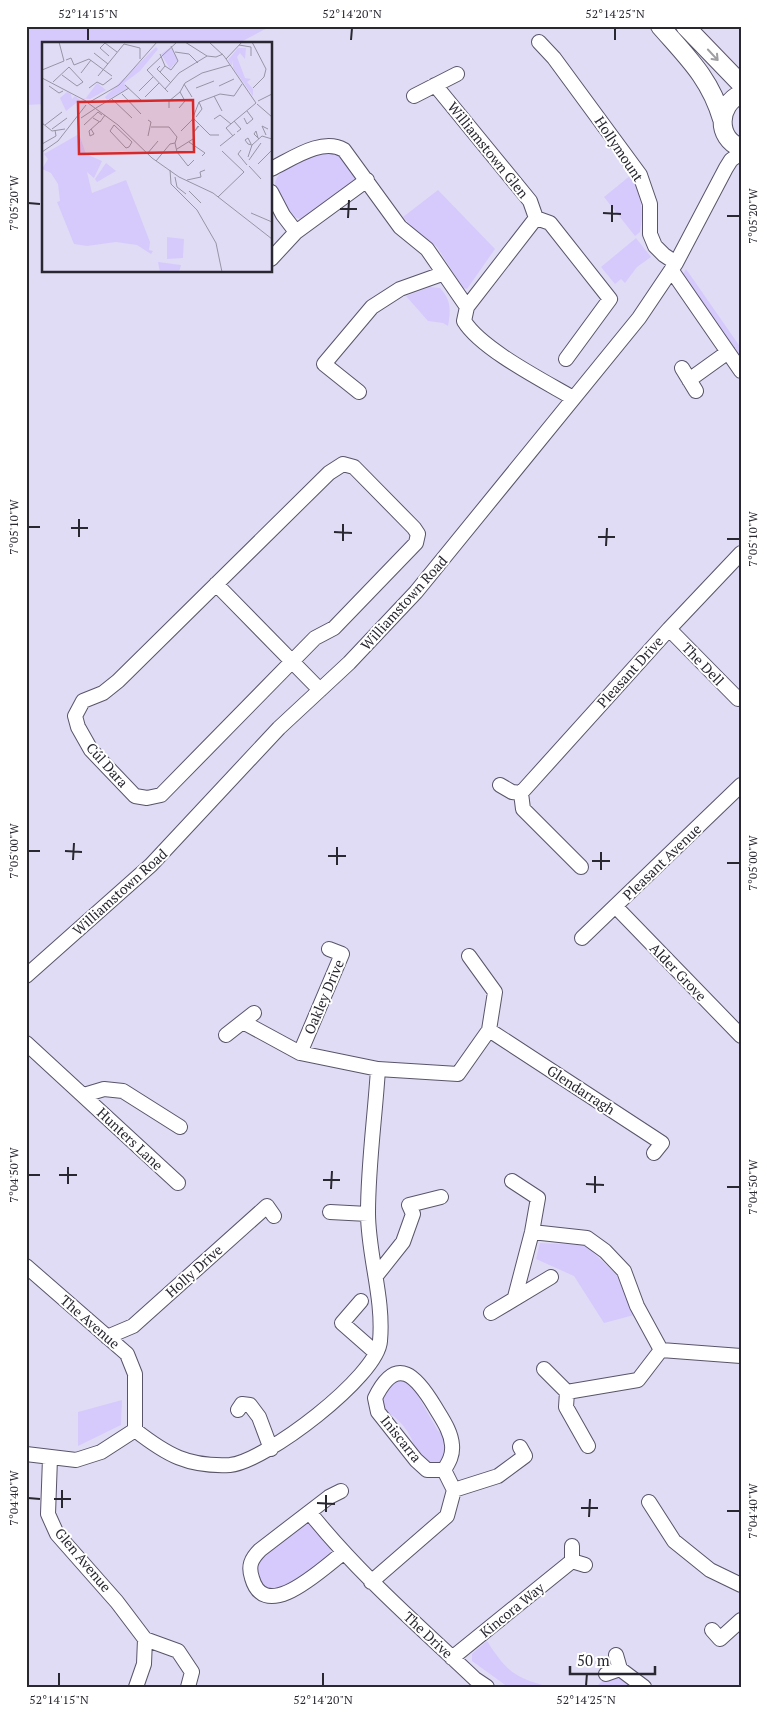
<svg xmlns="http://www.w3.org/2000/svg" width="767" height="1713" font-family="'PT Serif',serif">
<style>
.green{fill:#d6cafc}
.lines{fill:none;stroke-linecap:round;stroke-linejoin:round}
.minor-casing{stroke:#595469;stroke-width:16}
.major-casing{stroke:#595469;stroke-width:20}
.minor{stroke:#fff;stroke-width:14}
.major{stroke:#fff;stroke-width:18}
.oneway{stroke:#9f9ea2}
.ticks{fill:none;stroke:#292730;stroke-width:2}
.labels{text-anchor:middle;stroke-width:4;stroke-linejoin:round;paint-order:stroke}
.street-label{font-size:14px;fill:#292730;stroke:#fff}
.inset-road{fill:none;stroke:#9794a6;stroke-width:1}
.view{fill:#d62828;fill-opacity:0.15;stroke:#d62828;stroke-width:2.5}
.inset-edge{fill:none;stroke:#292730;stroke-width:2.5}
.neatline{fill:none;stroke:#292730;stroke-width:2}
.ticks-label{font-size:12px;text-anchor:middle;fill:#292730}
</style>
<rect width="100%" height="100%" fill="#e1dcf5"/>
<path class="green" d="M26,26H271L237,44H44V104L26,105Z
M333,152L341,155L356,177L355,181L303,219C286,219 281,197 275,184C276,167 318,153 333,152Z
M631,175C641,195 644,210 640,232L635,236L604,197Z
M438,190L495,249L467,289L463,288L437,247L417,232L403,217Z
M636,238L651,257L637,267L625,283L621,279L615,284L601,267Z
M686,269L741,348V359L683,274Z
M430,287L440,288C451,300 451,309 448,326L443,323L428,321L406,296Z
M540,1243L585,1245L616,1274L634,1315L604,1323L574,1276L536,1259Z
M404,1379L419,1390L418,1396L438,1431L443,1433L447,1442L443,1462L432,1465L414,1449C415,1438 398,1416 387,1413L381,1398L395,1381Z
M122,1400L121,1425L78,1446V1412Z
M303,1524H311L330,1548L331,1555C315,1568 277,1606 259,1580C255,1575 256,1563 260,1558C266,1548 292,1532 303,1524Z
M487,1641C507,1672 515,1678 550,1687H508L472,1661V1654Z
M622,1676L636,1687H596L601,1682Z"/>
<g class="lines">
<g class="minor-casing">
<path id="minor" d="M539,42L554,58L640,175L650,204V234L655,246L664,255L676,263
M435,85L530,201L536,218L550,223L610,299L566,359
M414,96L457,74
M271,169C292,159 322,137 344,150L400,227L427,249L467,307
M271,192L283,215L296,232L367,180
M536,218L467,307L464,321C481,349 544,381 573,398
M271,259L296,232
M672,271L741,371
M682,368L696,391
M689,380L728,352
M359,392L324,364L372,307L400,289L442,274
M343,464L354,467L414,528L418,534L416,543L334,628L315,638L161,795L147,798L135,796L91,750L78,727L75,716L83,701L103,693L118,681L329,473Z
M216,584L320,690
M669,629L738,699
M500,785L512,792L521,793L523,809L581,867
M521,793L669,629L741,553
M616,907L741,1036
M582,938L741,785
M26,976L151,865L279,728L349,663L416,592L639,318L676,263L726,168L731,160L741,153
M243,1022L300,1053L378,1069L458,1074L489,1030L495,992L469,956
M489,1030L662,1143L654,1153
M226,1035L254,1013
M26,1043L178,1183
M300,1053L342,954L329,949
M84,1095L104,1089L123,1091L180,1127
M512,1181L538,1198L532,1232L515,1297
M330,1212L368,1214
M532,1232L587,1238L605,1251L624,1271L637,1306L661,1350
M26,1266L127,1354L135,1374V1430C167,1455 188,1467 230,1465C265,1462 378,1376 380,1341C384,1298 368,1255 368,1213C368,1165 375,1117 378,1069
M376,1276L403,1242L413,1214L409,1205L441,1197
M361,1301L342,1323L375,1352
M491,1313L551,1277
M107,1337L133,1326L267,1206L274,1216
M661,1350L741,1356
M544,1369L567,1392
M567,1392L638,1380L661,1350
M567,1392L566,1407L588,1446
M238,1410L242,1404L250,1405L259,1417L271,1449
M26,1454L76,1460L101,1452L135,1430
M50,1458L48,1514L57,1534L117,1602L145,1639L178,1651L192,1672L188,1687
M454,1490L498,1476L525,1456L520,1447
M341,1491L329,1497L260,1550C251,1559 248,1566 252,1578C265,1625 324,1567 343,1553
M649,1502L674,1541L710,1570L741,1585
M310,1513C359,1574 418,1625 475,1679L487,1687
M572,1561V1546
M371,1582L447,1516L454,1490L444,1470C449,1462 453,1455 452,1445C451,1431 442,1419 435,1407C417,1377 397,1353 375,1398L378,1412L416,1460L427,1470H444
M712,1630L720,1639L741,1620
M616,1655L620,1669
M452,1658L572,1561L585,1565
M606,1674L620,1669L644,1687
M136,1687L144,1664L145,1639"/>
</g>
<g class="major-casing">
<path id="major" d="M660,26C687,57 710,78 722,119
M685,26L741,84
M741,94C717,105 716,138 741,148"/>
</g>
<use href="#minor" class="minor"/>
<use href="#major" class="major"/>
</g>
<defs><path id="oneway-shaft" d="M-6 0H5M1.5-3L5.5 0L1.5 3" fill="none" stroke-width="1.6" stroke-linecap="round" stroke-linejoin="round" transform="scale(1.25)"/></defs>
<use class="oneway" href="#oneway-shaft" transform="translate(713 55) rotate(47)"/>
<path class="ticks" d="M88,40V28M351,40L352,28M615,40V28M28,203L40,204M340,209H357M603,213L621,214M727,216H740M348,218L349,200M612,222V205M28,527H40M71,528H88M334,532L352,533M79,537V519M598,537H615M727,539H740M343,541V524M606,546L607,528M28,851H40M65,851L82,852M328,856H346M73,860L74,843M592,861H610M727,863H740M337,865V847M601,870V852M28,1175H40M59,1175H77M323,1180H340M68,1184V1167M586,1184L604,1185M727,1187H740M331,1189L332,1171M595,1193V1176M28,1498L40,1499M54,1499H71M317,1503L335,1504M62,1508V1490M581,1508H598M727,1511H740M326,1512V1495M589,1517L590,1499M59,1686V1673M323,1686V1673M586,1686L587,1673"/>
<g class="labels">
<g class="street-label">
<text transform="translate(619 149) rotate(56)" y="5">Hollymount</text>
<text transform="translate(488 150) rotate(51)" y="5">Williamstown Glen</text>
<text transform="translate(404 603) rotate(-48)" y="5">Williamstown Road</text>
<text transform="translate(703 664) rotate(46)" y="5">The Dell</text>
<text transform="translate(630 672) rotate(-48)" y="5">Pleasant Drive</text>
<text transform="translate(107 765) rotate(48)" y="5">Cúl Dara</text>
<text transform="translate(662 862) rotate(-44)" y="5">Pleasant Avenue</text>
<text transform="translate(120 892) rotate(-42)" y="5">Williamstown Road</text>
<text transform="translate(678 972) rotate(46)" y="5">Alder Grove</text>
<text transform="translate(324 997) rotate(-67)" y="5">Oakley Drive</text>
<text transform="translate(581 1090) rotate(33)" y="5">Glendarragh</text>
<text transform="translate(130 1139) rotate(43)" y="5">Hunters Lane</text>
<text transform="translate(194 1271) rotate(-42)" y="5">Holly Drive</text>
<text transform="translate(90 1322) rotate(41)" y="5">The Avenue</text>
<text transform="translate(401 1439) rotate(51)" y="5">Iniscarra</text>
<text transform="translate(83 1560) rotate(50)" y="5">Glen Avenue</text>
<text transform="translate(512 1610) rotate(-39)" y="5">Kincora Way</text>
<text transform="translate(428 1635) rotate(43)" y="5">The Drive</text>
</g>
</g>
<g transform="translate(42 42)">
<rect width="230" height="230" fill="#e1dcf5"/>
<path d="M114,5L116,7L98,29L82,41L86,46L65,58L63,55ZM129,5L136,18L128,27L119,12ZM196,6H204L203,17L198,11L195,15L203,36L209,37L205,40L211,47V54L191,26V18L190,24L186,18ZM55,41L64,48L48,57L39,56H44ZM25,50L29,52L30,57L33,54L38,58L24,69L18,56ZM37,92L44,112L60,119L52,136L45,130L50,151L84,138L108,200L107,208L111,209L109,212L95,203L74,200L45,204L32,202L15,160L18,159L16,142L9,131L0,127L6,117L2,112ZM64,121L74,129L55,140L53,137ZM125,195L142,197L141,216L125,217ZM116,220L139,223L137,230H118Z" fill="#d6cafc"/>
<path class="inset-road" d="M143,0L165,14M167,0L182,14L214,61M210,0L224,27L222,35L211,46M82,2L98,6V17M197,3L209,5V14M133,10L147,12L156,21M52,11L66,22M67,14L58,6L63,1L75,10M184,17L200,0M24,18L29,16L32,23L47,17L70,34M118,24L115,27L129,41M123,24L129,28L136,19L129,4M0,28L22,19L17,0M118,30L123,24L118,12M39,31L49,18M56,34L82,2M0,36L44,59M11,40L27,25L41,40L35,44L20,33M142,42L150,55M83,43L99,58M7,44L17,51L21,49M177,44L192,37M47,46L55,40L61,43L70,36M154,46L172,39M123,47L137,31L165,14L174,15L181,12M97,49L111,35M126,50L105,28L135,0M80,52L99,72M172,54L180,69M103,55L117,41M70,57L90,76M216,59L230,52M46,61L76,83L110,116L137,135L171,151L230,197M46,61L77,43L115,0M215,62L230,75M54,66L87,46M127,66V59L138,50L143,41L160,31L188,23M137,66L143,59L138,50M154,75L160,67L157,60M39,76L54,66M51,76L58,80L63,73M151,76L168,93H177M202,76L205,82L211,77L205,69M172,77L178,73L189,82M192,79L199,87L195,90M0,81L10,89L23,87M3,83L20,70M42,83L56,70L60,73M72,83L90,100L87,105L84,106L68,89ZM156,84L152,90L157,84M109,85H127L135,95L133,101L128,102L114,119M10,87L25,76M49,87L52,92L48,94L47,89L57,80M139,89L150,78L157,60L178,52L192,54L200,42M224,93L220,84L226,87M106,94L109,80L106,78M191,94L184,86L214,61M216,96L214,89L212,92L217,97M147,100L163,111L160,114M133,101L135,110L146,124L152,118M0,102L14,94L13,88M209,102L206,96L203,98L206,102L210,103M178,104L193,92M135,107L151,97M199,108L196,112L205,123M0,110L16,99L44,63M105,112L116,99M206,115L210,103L220,94L230,97M207,118L219,101M216,122L230,108M207,124L219,137M128,128L129,142L155,168L174,201L180,230M133,135L135,145L144,152M145,138L159,135L158,130L163,128M147,149L159,161M176,155L202,130L180,109M209,171L230,180"/>
<path class="view" d="M151,58L152,110L37,112L36,60Z"/>
<rect width="230" height="230" class="inset-edge"/>
</g>
<rect width="767" height="1713" fill="none" stroke="#ffffff" stroke-width="55"/>
<path d="M570 1666v8h85v-8" fill="none" stroke="#292730" stroke-width="2.5"/>
<text x="577" y="1666" font-size="15" fill="#292730" stroke="#ffffff" stroke-width="4" paint-order="stroke">50 m</text>
<rect x="28" y="28" width="712" height="1658" class="neatline"/>
<g class="ticks-label">
<text x="88" y="18">52°14'15"N</text>
<text x="352" y="18">52°14'20"N</text>
<text x="615" y="18">52°14'25"N</text>
<text transform="translate(14 203) rotate(-90)" y="4">7°05'20"W</text>
<text transform="translate(753 216) rotate(-90)" y="4">7°05'20"W</text>
<text transform="translate(14 527) rotate(-90)" y="4">7°05'10"W</text>
<text transform="translate(753 539) rotate(-90)" y="4">7°05'10"W</text>
<text transform="translate(14 851) rotate(-90)" y="4">7°05'00"W</text>
<text transform="translate(753 863) rotate(-90)" y="4">7°05'00"W</text>
<text transform="translate(14 1175) rotate(-90)" y="4">7°04'50"W</text>
<text transform="translate(753 1187) rotate(-90)" y="4">7°04'50"W</text>
<text transform="translate(14 1498) rotate(-90)" y="4">7°04'40"W</text>
<text transform="translate(753 1511) rotate(-90)" y="4">7°04'40"W</text>
<text x="59" y="1704">52°14'15"N</text>
<text x="323" y="1704">52°14'20"N</text>
<text x="586" y="1704">52°14'25"N</text>
</g>
</svg>
